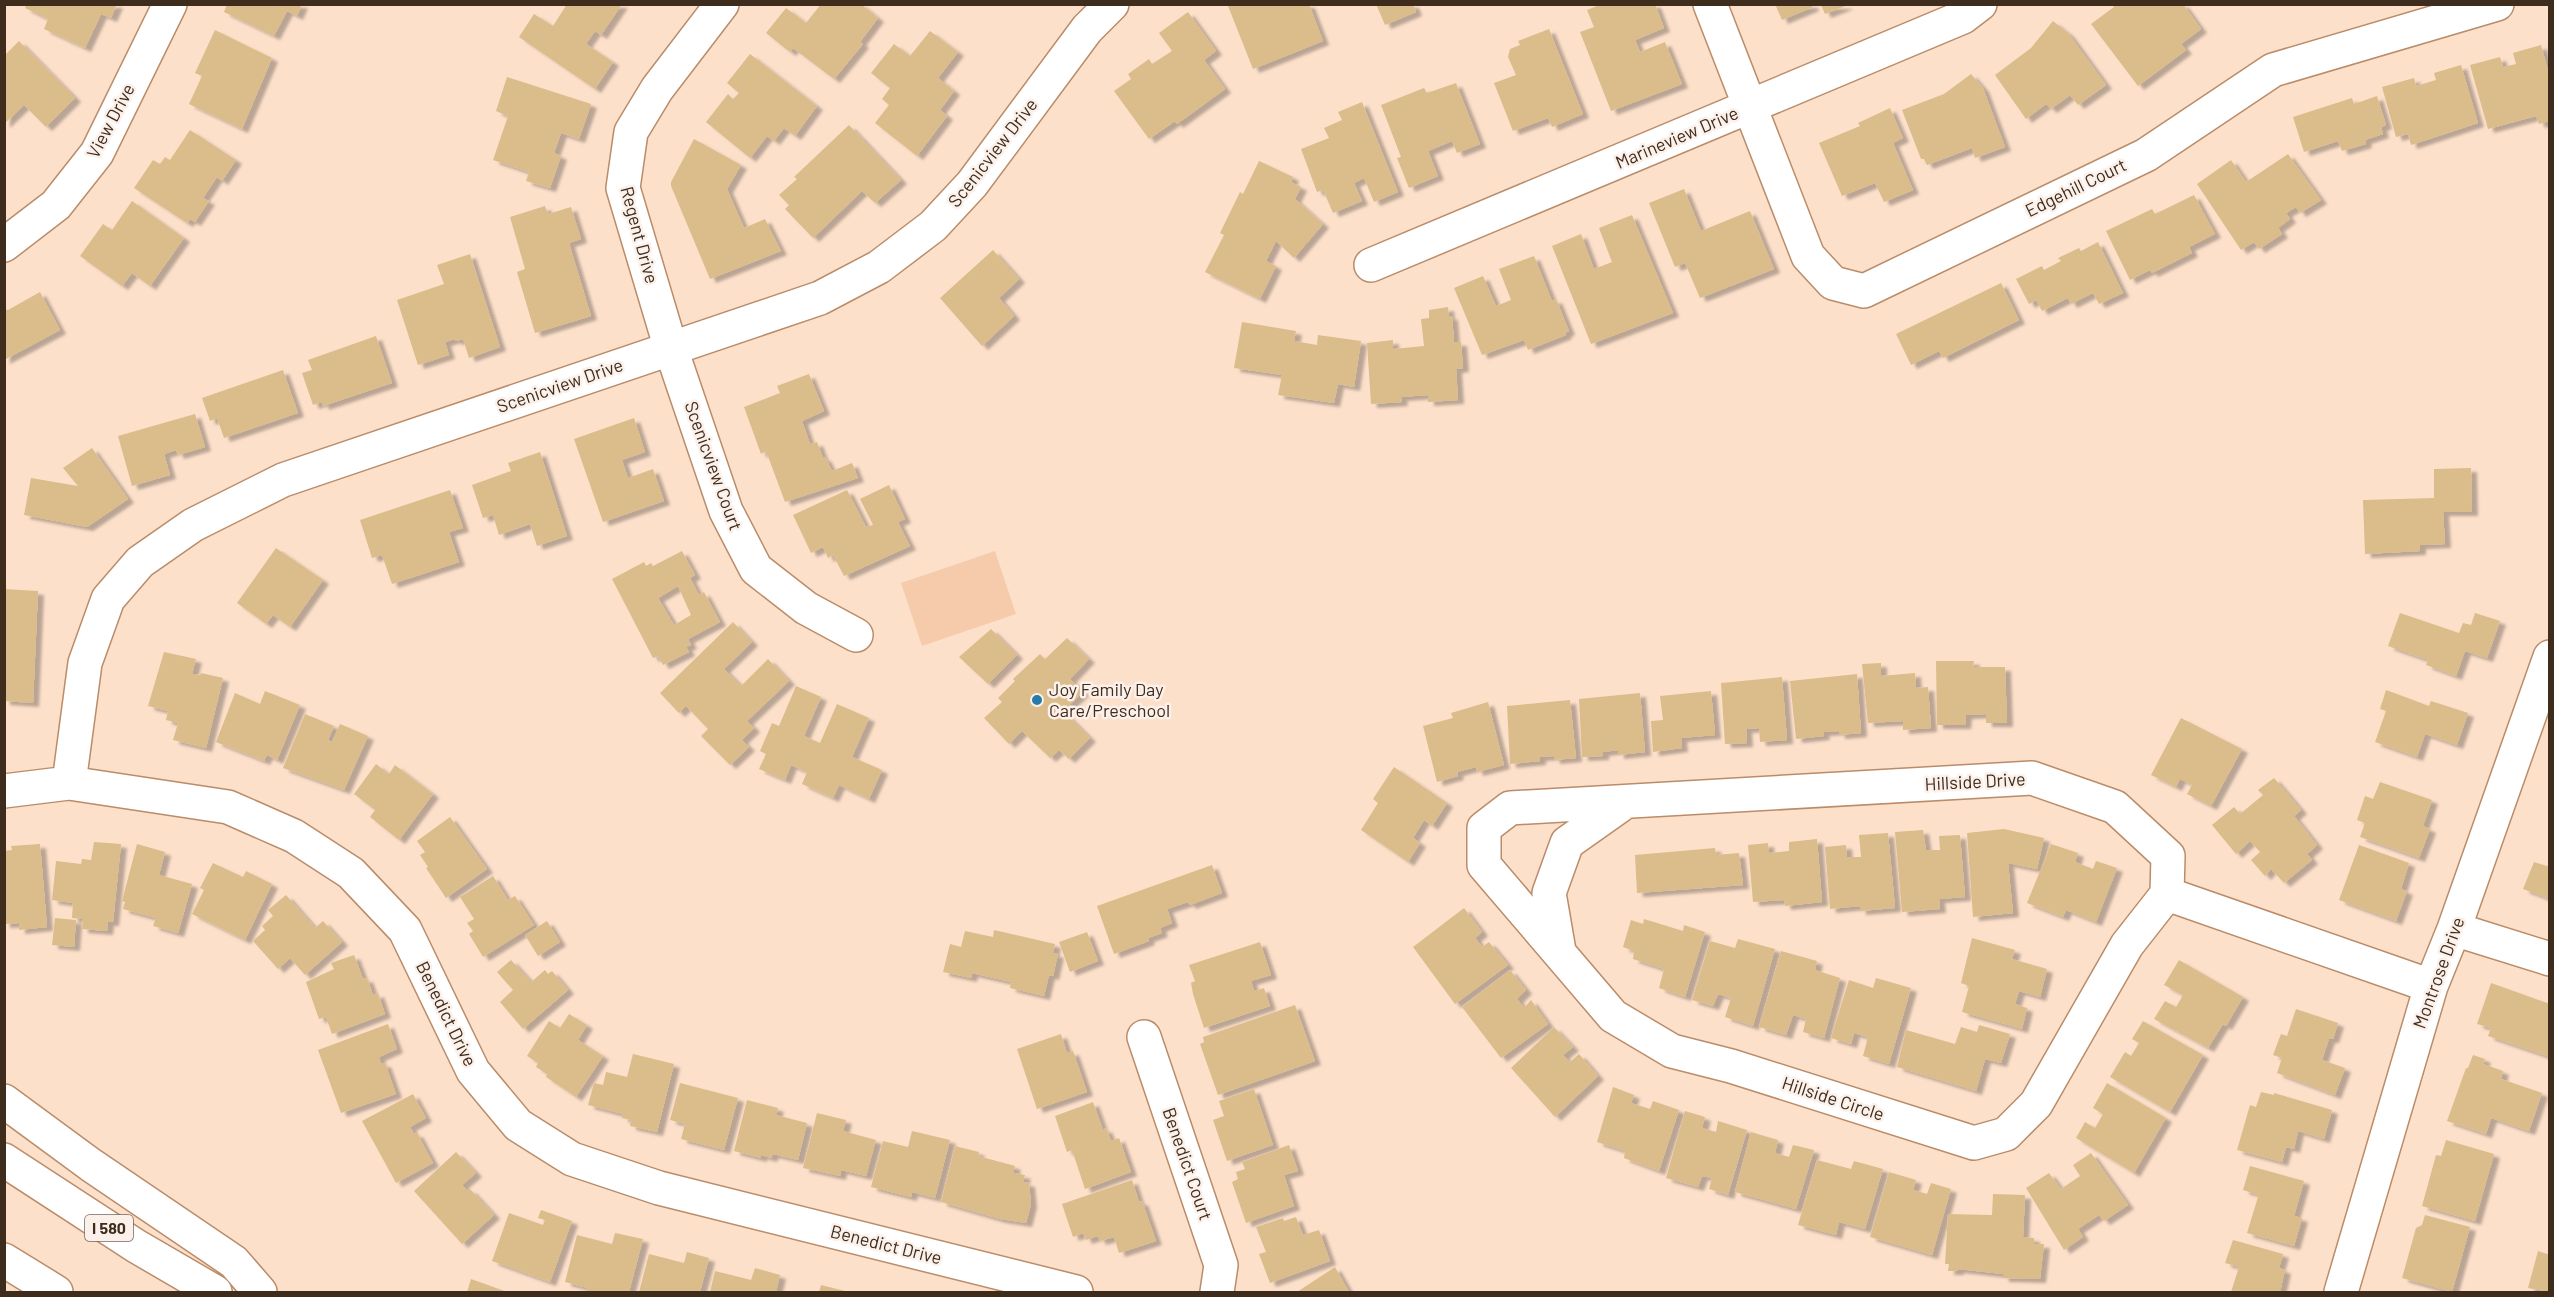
<svg xmlns="http://www.w3.org/2000/svg" width="2554" height="1297" font-family="Barlow,sans-serif">
<style>
.green{fill:#f6cbab}
.building{fill:#dbbc8b;fill-rule:evenodd;filter:url(#shadow)}
.lines{fill:none;stroke-linecap:round;stroke-linejoin:round}
.minor-casing{stroke:#ba8c69;stroke-width:36}
.highway-casing{stroke:#ba8c69;stroke-width:36}
.minor{stroke:#fff;stroke-width:33}
.highway{stroke:#fff;stroke-width:33}
.poi-dot{fill:#267bab;stroke:#fbf1ea;stroke-width:2}
.labels{text-anchor:middle;stroke-width:5;stroke-linejoin:round;paint-order:stroke}
.shield{fill:#fbf1ea;stroke:#77675a;stroke-width:1.5}
.shield-label{font-size:16px;font-weight:bold;fill:#3e2c1d}
.street-label{font-size:18px;fill:#3e2c1d;stroke:#fbf1ea}
.poi-label{font-size:18px;fill:#3e2c1d;stroke:#fbf1ea;text-anchor:start}
</style>
<defs>
<filter id="shadow"><feDropShadow dx="6" dy="4" stdDeviation="1.5" flood-color="#0004"/></filter>
</defs>
<rect width="100%" height="100%" fill="#fde0ca"/>
<path class="green" d="M995,551L1016,614L922,646L901,583Z"/>
<path class="building" d="M27,4H117L111,18L101,14L85,48L44,29L48,19L25,8Z
M227,4H302L297,16L287,11L274,36L224,12Z
M567,4H622L601,35L595,31L586,44L613,62L595,89L519,37L534,14L553,26Z
M821,4H861L878,18L860,42L863,44L834,79L793,48L790,52L766,33L786,8L806,23Z
M1232,4H1309L1323,41L1253,69L1228,6Z
M1376,4H1413L1416,12L1385,25Z
M1602,4H1655L1664,28L1635,40L1640,52L1665,42L1682,84L1611,111L1580,32L1594,27L1587,10Z
M1775,4H1812L1813,7L1782,20Z
M2112,4H2183L2201,29L2181,44L2186,50L2138,86L2091,24L2114,7Z
M1821,5H1848L1825,14Z
M1188,12L1216,51L1204,60L1225,89L1177,124L1175,121L1149,139L1114,91L1131,79L1128,74L1149,59L1152,64L1172,51L1159,33Z
M2053,21L2068,33L2106,85L2078,105L2070,95L2051,109L2046,104L2026,119L1995,75L2031,48Z
M1549,29L1583,114L1552,127L1548,118L1513,131L1494,83L1516,75L1508,57L1510,49L1520,45L1518,41Z
M215,30L272,58L242,129L189,104L202,76L195,73Z
M930,31L958,52L938,78L954,91L940,110L947,116L917,156L875,123L889,105L882,99L890,88L871,73L894,44L910,56Z
M19,41L75,98L46,127L24,105L4,124V56Z
M2541,45L2550,78V121L2539,124L2536,116L2488,129L2470,65L2500,57L2503,67L2516,64L2513,53Z
M750,54L817,106L795,136L784,128L774,141L767,136L750,158L706,122L728,94L733,99L739,93L727,83Z
M2461,65L2478,123L2411,145L2408,134L2396,137L2382,87L2414,78L2416,86L2436,80L2434,73Z
M1971,74L1983,88L2005,147L1975,158L1972,148L1927,165L1924,159H1921L1902,110L1944,94Z
M507,77L591,104L579,139L561,133L554,153L561,156L550,188L526,181L529,172L493,160L508,116L496,111Z
M1456,83L1480,144L1457,153L1452,141L1428,151L1438,176L1409,188L1397,158L1401,157L1381,105L1424,88L1427,93Z
M2377,96L2386,125L2381,127L2383,134L2365,140L2366,144L2342,151L2338,141L2304,152L2293,117L2352,98L2354,104Z
M1362,102L1398,192L1374,202L1364,178L1354,183L1362,201L1333,213L1323,190L1317,192L1301,149L1329,138L1324,128L1342,120L1338,112Z
M1890,108L1903,138L1893,143L1913,190L1884,202L1875,183L1842,196L1819,143L1860,126L1858,123Z
M849,125L901,180L875,203L862,191L813,238L785,209L789,205L779,195L797,179L794,177Z
M190,130L236,160L222,181L217,177L203,198L209,201L195,222L190,219L187,223L134,188L153,160L160,164L165,157L170,160Z
M694,139L741,165L727,189L744,228L765,219L781,251L710,279L671,186V182Z
M2288,154L2321,200L2300,213L2296,207L2286,213L2290,219L2278,228L2282,234L2259,249L2254,242L2241,250L2197,184L2231,160L2246,182Z
M1259,161L1293,177L1291,182L1301,187L1295,199L1323,224L1294,258L1276,241L1266,261L1276,266L1260,299L1205,272L1224,235L1220,233L1240,192L1243,194Z
M1684,189L1701,231L1750,211L1774,269L1700,298L1685,263L1675,267L1649,203Z
M2194,195L2215,234L2189,247L2192,253L2152,273L2150,270L2130,280L2106,231L2152,209L2155,214Z
M132,201L184,238L150,286L132,273L122,286L80,256L103,224L112,230Z
M545,206L548,214L571,207L581,239L569,243L591,316L535,333L517,272L525,269L510,217Z
M1632,215L1673,313L1591,344L1552,246L1581,234L1594,269L1612,262L1599,228Z
M2098,242L2123,293L2099,304L2093,293L2071,304L2068,298L2042,311L2036,300L2029,304L2016,279L2042,266L2044,270L2061,261L2058,258L2079,248L2081,251Z
M993,250L1019,279L999,298L1014,316L982,346L940,298Z
M470,254L500,347L469,358L463,339L456,341L455,339L445,342L449,355L418,365L397,300L444,284L437,265Z
M1534,256L1552,301L1556,299L1569,331L1565,333L1566,335L1528,350L1524,340L1482,355L1454,288L1483,276L1496,306L1511,300L1499,269Z
M2001,283L2019,320L1943,358L1939,351L1911,365L1896,334Z
M40,292L60,330L4,360V309L8,310Z
M1448,307L1449,316H1452L1454,342H1461L1463,368L1456,369L1458,400L1428,402V395L1401,397L1402,402L1371,404L1367,343L1393,340V349L1424,346L1421,319L1429,318V310Z
M1242,322L1296,331L1294,341L1317,345L1318,335L1361,341L1354,387L1338,384L1334,403L1278,395L1282,375L1234,368Z
M376,336L392,383L323,406L322,402L313,405L302,373L312,370L308,360Z
M283,370L298,413L224,438L217,418L210,421L202,398Z
M809,374L824,411L802,421L810,444L817,442L823,458L825,457L832,471L852,463L858,478L785,502L766,451L761,454L744,407L780,393L777,386Z
M195,414L205,447L178,455L176,450L164,454L170,475L132,486L118,436Z
M634,418L645,452L622,460L628,478L653,469L664,501L603,522L574,439Z
M92,448L128,499L87,527L24,515L31,478L78,486L63,468Z
M540,452L567,536L537,546L530,524L499,535L493,515L483,518L472,485L511,471L508,463Z
M2471,468L2472,512H2443L2445,544L2420,545V551L2365,554L2363,500L2434,498V469Z
M889,485L905,519L898,522L910,546L844,576L833,555L828,558L823,547L811,553L793,515L847,490L866,527L873,525L860,499Z
M450,490L463,528L449,532L459,562L392,584L382,555L372,558L360,520Z
M276,548L323,580L290,627L273,615L266,624L237,603Z
M682,551L695,575L690,578L699,595L704,592L720,622L688,639L691,645L686,647L689,652L663,665L658,656L653,658L612,579L644,562L646,566L651,563L653,566ZM678,586L691,615L674,625L658,598Z
M4,589L38,591L33,703L4,701Z
M2400,613L2459,633L2463,623L2471,625L2475,613L2500,621L2487,658L2465,651L2456,676L2426,665L2428,660L2388,646Z
M733,622L752,642L724,669L741,686L768,659L789,681L747,721L754,728L742,740L749,747L730,765L701,736L708,729L686,706L679,713L660,693Z
M991,629L1017,655L988,684L959,657Z
M1067,638L1089,659L1070,679L1083,692L1063,711L1090,738L1069,759L1059,750L1050,758L1022,731L1009,744L984,718L1002,702L998,698L1015,681L1013,679L1040,654L1045,659Z
M164,652L196,659L192,674L200,675L201,673L223,678L206,748L173,740L178,723L166,720L168,711L148,706Z
M1936,661H1974L1973,667H2005L2007,723H1986V714L1966,715L1965,725H1937Z
M1881,663V676L1915,673L1916,688L1928,687L1931,728L1903,730V721L1868,723L1862,664Z
M1857,674L1861,733L1839,735V731L1823,732L1824,736L1796,739L1790,681Z
M1782,677L1787,740L1760,742L1759,728L1746,729L1747,743L1725,744L1721,683Z
M796,686L821,697L804,736L820,743L837,704L869,718L852,757L882,770L869,799L839,785L833,798L802,784L807,772L791,765L785,780L759,769L766,754L760,751L772,723L779,726Z
M2386,690L2429,706L2431,701L2468,713L2457,745L2425,734L2417,757L2375,742L2386,711L2380,709Z
M265,691L300,705L277,760L267,755L264,761L216,742L235,693L260,704Z
M1711,691L1715,735L1681,738L1682,748L1653,752L1651,721L1663,720L1660,696Z
M1640,693L1645,752L1618,755V750L1603,752V756L1582,757L1579,699Z
M1570,700L1576,758L1554,760V756L1540,757V761L1510,764L1507,706Z
M1488,702L1504,765L1477,772L1476,767L1457,772L1458,776L1437,782L1423,726L1453,718L1451,713Z
M305,714L334,726L328,740L332,742L340,724L368,736L344,790L283,768Z
M2181,718L2242,749L2211,806L2187,794L2192,785L2180,779L2176,787L2151,775Z
M376,764L389,774L395,765L433,794L399,840L370,817L375,810L354,794Z
M1394,767L1447,803L1432,826L1424,820L1413,838L1420,843L1408,862L1361,830L1378,803L1373,799Z
M2274,778L2301,810L2294,816L2317,845L2307,854L2312,860L2284,883L2271,869L2265,876L2251,860L2260,852L2250,841L2236,854L2212,825L2234,807L2240,814L2263,795L2258,790Z
M2380,782L2432,800L2423,826L2430,829L2419,858L2360,837L2365,823L2357,820L2365,796L2373,799Z
M450,817L487,869L446,898L426,868L428,867L420,855L425,852L417,841Z
M2004,829L2044,838L2037,869L2008,863L2013,913L1973,917L1967,833Z
M1923,830L1926,850H1940L1939,836L1960,835L1965,897L1939,899L1940,909L1902,912L1895,832Z
M1888,833L1895,908L1860,911V906L1830,909L1825,847L1846,845L1847,857H1861L1859,835Z
M1817,839L1822,902L1785,906L1784,900L1753,902L1748,845L1768,843L1769,853L1789,851V842Z
M94,842L121,844L113,922H108L107,931L82,929L83,919L72,918L73,903L52,900L56,861L81,864L82,859L91,860Z
M40,844L47,927L19,930V923L4,924V851L12,850L11,846Z
M137,844L165,852L159,875L192,884L178,933L153,926L156,918L123,909L125,902L122,901Z
M2051,844L2078,853L2075,862L2093,869L2096,861L2117,868L2096,922L2066,910L2063,917L2027,903Z
M2359,845L2409,863L2401,889L2407,891L2396,921L2339,900Z
M1715,848L1716,855L1739,853L1743,885L1637,893L1635,855Z
M2534,862L2550,867V899L2523,889Z
M213,863L243,877L246,871L272,884L245,940L192,914L204,890L200,888Z
M1212,865L1222,893L1190,905L1188,902L1167,909L1172,923L1160,928L1162,933L1148,938L1149,941L1114,954L1097,906Z
M493,876L508,900L515,896L534,925L483,957L469,934L473,931L467,923L474,919L460,897Z
M286,895L315,928L323,921L342,942L305,975L290,958L278,969L253,941L265,930L262,926L273,916L268,910Z
M1464,908L1482,932L1475,938L1482,947L1489,942L1508,965L1455,1004L1413,947Z
M55,918L76,920L74,947L52,945Z
M1644,919L1683,931L1684,925L1705,932L1685,997L1659,988L1664,969L1633,959L1634,951L1623,947L1631,920L1643,924Z
M547,921L560,942L538,956L525,935Z
M994,930L1055,944L1053,953L1058,954L1053,976L1049,975L1044,996L1010,988L1011,982L972,973L971,978L943,972L950,944L961,947L965,931L993,937Z
M1087,932L1098,961L1070,972L1059,942Z
M1972,938L2015,950L2012,959L2047,969L2040,997L2019,991L2015,1004L2027,1008L2022,1029L1962,1012L1969,986L1961,983Z
M1738,939L1775,949L1753,1026L1725,1017L1731,998L1718,994L1713,1006L1692,1000L1710,941L1735,948Z
M1260,942L1271,975L1251,981L1254,991L1264,988L1270,1006L1204,1028L1193,994L1191,983L1195,981L1189,965Z
M1781,951L1817,961L1815,970L1840,978L1824,1038L1803,1032L1806,1019L1793,1015L1786,1035L1759,1027Z
M354,955L363,979L367,978L373,995L378,993L385,1014L332,1034L326,1017L319,1019L306,982L334,969L331,963Z
M511,960L531,982L545,970L548,974L552,971L568,990L523,1029L500,1002L513,990L497,972Z
M2179,960L2243,997L2226,1026L2223,1024L2208,1048L2154,1019L2165,1001L2176,1007L2183,995L2164,985Z
M1510,970L1526,990L1517,999L1524,1008L1531,1000L1548,1024L1501,1058L1462,1007Z
M1876,978L1911,988L1889,1064L1863,1056L1868,1037L1854,1033L1851,1044L1831,1038L1849,980L1873,988Z
M2491,983L2550,1004V1057L2488,1036L2491,1028L2477,1024Z
M1295,1005L1315,1061L1218,1095L1200,1044L1204,1042L1203,1037Z
M2296,1009L2338,1023L2333,1039H2329L2322,1060L2345,1068L2335,1095L2277,1073L2282,1058L2273,1055L2281,1034L2287,1036Z
M569,1014L587,1025L578,1040L603,1056L576,1097L546,1077L547,1074L536,1067L538,1063L527,1056L549,1021L560,1028Z
M2143,1021L2203,1055L2170,1112L2110,1077L2125,1052L2131,1056L2139,1043L2132,1039Z
M388,1024L397,1049L379,1057L381,1064L385,1063L396,1094L341,1113L318,1050Z
M1979,1025L2010,1034L2001,1063L1985,1059L1976,1091L1897,1067L1906,1030L1955,1044L1961,1027L1977,1032Z
M1554,1027L1573,1047L1563,1055L1570,1062L1579,1054L1598,1076L1555,1117L1511,1068Z
M1061,1034L1067,1053L1073,1051L1087,1092L1037,1109L1017,1049Z
M633,1054L674,1064L657,1132L630,1126L631,1120L622,1118L623,1114L588,1105L594,1083L603,1085L606,1072L627,1077Z
M2473,1055L2485,1059L2483,1064L2503,1071L2501,1079L2542,1093L2529,1131L2491,1118L2486,1134L2447,1121L2466,1068H2468Z
M680,1083L738,1098L724,1150L681,1139L685,1124L670,1120Z
M2107,1083L2166,1118L2134,1173L2076,1138L2085,1122L2095,1128L2103,1114L2093,1108Z
M1613,1087L1634,1095L1631,1103L1650,1109L1653,1101L1679,1110L1659,1171L1624,1158L1625,1151L1597,1142Z
M1254,1089L1273,1145L1227,1161L1213,1120L1224,1116L1219,1101Z
M2261,1092L2274,1095V1093L2332,1110L2324,1139L2298,1131L2294,1149L2286,1147L2282,1162L2237,1150L2250,1105L2256,1107Z
M413,1094L426,1118L410,1127L414,1134L417,1133L433,1163L396,1183L362,1121Z
M747,1100L778,1108L776,1115L807,1123L798,1160L773,1154L771,1158L761,1155V1158L734,1151Z
M1093,1102L1103,1130L1106,1128L1111,1141L1119,1138L1131,1172L1085,1189L1072,1150L1067,1152L1055,1116Z
M1685,1111L1705,1117L1702,1128L1716,1132L1718,1121L1747,1130L1728,1195L1709,1189L1712,1178L1702,1176L1698,1187L1666,1178Z
M817,1113L846,1120L843,1131L876,1140L866,1176L841,1170L840,1176L803,1168Z
M912,1131L950,1140L935,1198L912,1192L911,1197L871,1187L883,1141L908,1147Z
M1751,1132L1778,1140L1775,1153L1789,1157L1793,1145L1814,1150L1796,1209L1735,1192Z
M2446,1140L2494,1154L2475,1221L2422,1206L2436,1155L2441,1156Z
M1289,1145L1298,1171L1284,1175L1294,1206L1246,1223L1232,1182L1238,1179L1236,1172L1245,1169L1242,1162Z
M955,1146L979,1152L978,1156L1015,1166L1013,1173L1025,1175L1023,1182L1029,1183L1031,1204L1026,1223L1000,1219L941,1202Z
M456,1152L476,1173L462,1185L468,1191L470,1189L494,1215L462,1244L414,1191Z
M2091,1153L2128,1205L2104,1221L2099,1215L2078,1229L2083,1237L2064,1250L2026,1188L2049,1173L2061,1189L2080,1176L2073,1165Z
M1817,1160L1851,1169L1854,1161L1883,1169L1865,1229L1839,1222L1836,1235L1798,1225Z
M2250,1166L2304,1181L2294,1216L2302,1218L2294,1246L2247,1233L2258,1197L2255,1196L2256,1194L2243,1190Z
M1889,1172L1916,1180L1913,1190L1927,1194L1931,1183L1951,1189L1932,1255L1870,1237Z
M1132,1180L1139,1202L1142,1201L1156,1241L1119,1253L1114,1237L1100,1241L1098,1236L1086,1240L1083,1233L1073,1237L1062,1204Z
M1993,1194L2025,1195L2023,1237L2034,1238V1244H2044L2040,1279L2003,1278V1274L1958,1269V1271H1948L1949,1264H1945L1948,1214L1992,1215Z
M541,1210L572,1221L550,1282L492,1261L509,1213L543,1225L545,1220L538,1218Z
M2425,1215L2470,1227L2452,1292L2402,1278L2416,1228L2422,1225Z
M1296,1217L1303,1235L1319,1230L1330,1261L1270,1283L1259,1254L1266,1252L1256,1227L1283,1218L1284,1221Z
M615,1233L643,1239L629,1292H593L587,1291L588,1288L565,1282L577,1235L612,1244Z
M2233,1240L2283,1254L2279,1268L2285,1270L2280,1292H2231L2239,1267L2225,1263Z
M2538,1251L2550,1255V1292L2528,1288Z
M687,1252L709,1258L700,1292H639L649,1254L684,1263Z
M1335,1267L1349,1292H1297Z
M755,1268L780,1275L776,1292H710L715,1271L751,1280Z
M471,1279L507,1292H467Z
M821,1285L849,1292H819Z"/>
<g class="lines">
<g class="minor-casing">
<path id="minor" d="M722,4L657,89L631,132L623,188L671,349L726,511L756,569L806,608L856,635
M1710,4L1808,256L1833,283L1864,291L2146,155L2273,70L2497,4
M4,245L56,205L97,153L170,4
M1371,265L1963,17L1980,4
M69,783L85,663L108,599L140,562L193,525L283,480L820,298L879,267L933,226L972,184L1087,29L1112,4
M4,791L69,783L228,807L294,836L351,873L405,930L473,1071L518,1125L572,1159L659,1188L1076,1292
M2167,894L2127,945L2036,1104L2006,1134L1974,1143L1731,1066L1672,1051L1613,1016L1484,865V828L1510,808L2032,778L2115,807L2168,856L2167,894L2431,986
M2454,929L2550,959
M1559,951L1549,893L1567,843L1625,802
M1144,1037L1221,1265L1217,1292
M2341,1292L2431,986L2454,929L2550,657"/>
</g>
<g class="highway-casing">
<path id="highway" d="M4,1101L91,1165L234,1262L260,1292
M4,1160L136,1246L215,1292
M4,1260L56,1292"/>
</g>
<use href="#minor" class="minor"/>
<use href="#highway" class="highway"/>
</g>
<circle class="poi-dot" cx="1037" cy="700" r="6"/>
<g class="labels">
<rect class="shield" x="85" y="1215" width="48" height="26" rx="4.5"/>
<g class="shield-label">
<text x="109" y="1234">I 580</text>
</g>
<g class="street-label">
<text transform="translate(111 121) rotate(-62)" y="6">View Drive</text>
<text transform="translate(1677 138) rotate(-23)" y="6">Marineview Drive</text>
<text transform="translate(993 153) rotate(-52)" y="6">Scenicview Drive</text>
<text transform="translate(2076 188) rotate(-26)" y="6">Edgehill Court</text>
<text transform="translate(639 235) rotate(75)" y="6">Regent Drive</text>
<text transform="translate(560 386) rotate(-19)" y="6">Scenicview Drive</text>
<text transform="translate(713 466) rotate(70)" y="6">Scenicview Court</text>
<text transform="translate(1975 782) rotate(-3)" y="6">Hillside Drive</text>
<text transform="translate(2439 973) rotate(-70)" y="6">Montrose Drive</text>
<text transform="translate(446 1014) rotate(64)" y="6">Benedict Drive</text>
<text transform="translate(1833 1099) rotate(18)" y="6">Hillside Circle</text>
<text transform="translate(1187 1164) rotate(71)" y="6">Benedict Court</text>
<text transform="translate(886 1245) rotate(14)" y="6">Benedict Drive</text>
</g>
<g class="poi-label">
<text x="1049" y="696">Joy Family Day<tspan x="1049" dy="21">Care/Preschool</tspan></text>
</g>
</g>
<rect width="2554" height="1297" fill="none" stroke="#3e2c1d" stroke-width="12"/>
</svg>
